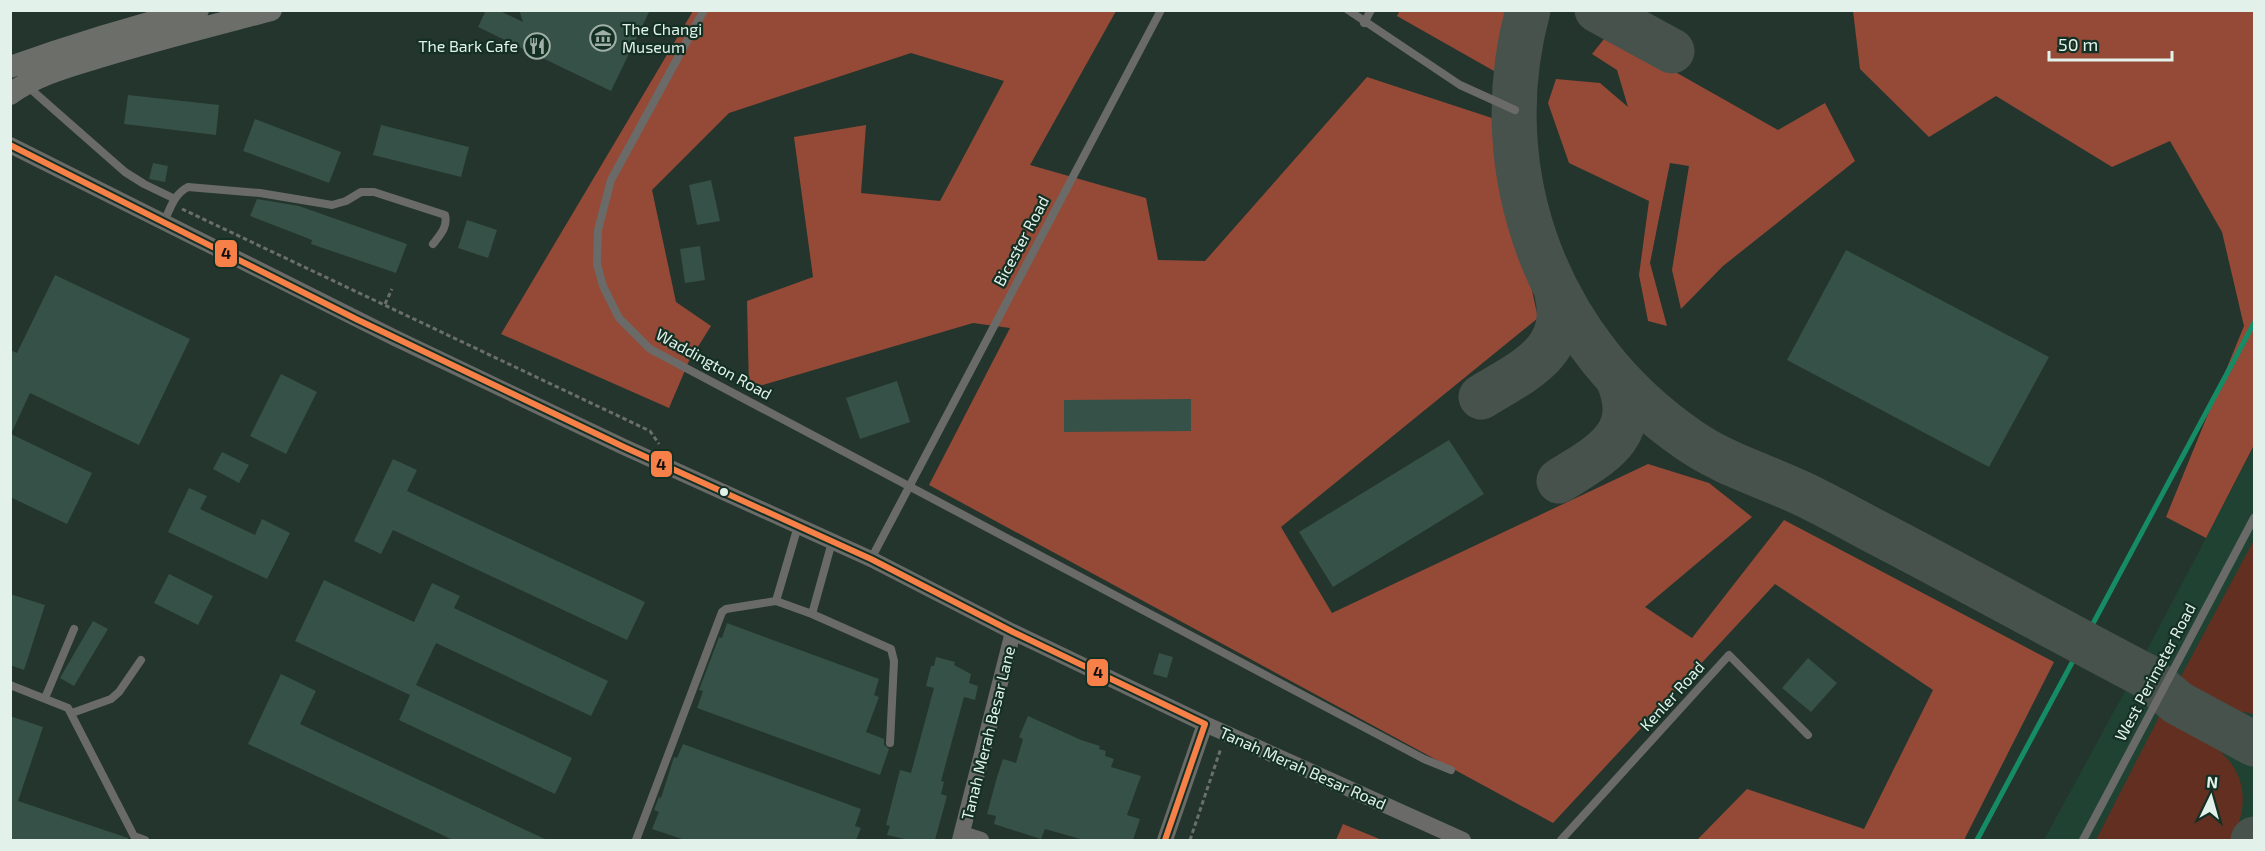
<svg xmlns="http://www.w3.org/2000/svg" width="2265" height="851" font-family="'Exo 2',sans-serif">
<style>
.built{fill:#1f4233}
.green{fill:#622f21}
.forest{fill:#944a36}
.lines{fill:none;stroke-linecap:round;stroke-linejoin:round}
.stream{stroke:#158c65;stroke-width:5}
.taxiway{stroke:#47524c;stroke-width:45}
.building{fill:#365147}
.path{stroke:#6a6f6b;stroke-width:3;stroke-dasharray:4.5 3;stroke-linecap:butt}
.lane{stroke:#6a6b68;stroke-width:8}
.street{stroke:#6a6b68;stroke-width:16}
.secondary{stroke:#6b6e69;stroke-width:22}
.bus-1-casing{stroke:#143024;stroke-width:10}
.bus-1{stroke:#f78048;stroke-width:6}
.bus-dot{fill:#e2f2ea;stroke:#143024;stroke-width:2}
.labels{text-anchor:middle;stroke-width:4.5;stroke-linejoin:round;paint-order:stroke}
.poi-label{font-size:16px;fill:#e2f2ea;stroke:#143024;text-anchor:start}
.street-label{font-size:16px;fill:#e2f2ea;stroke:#143024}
.line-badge{stroke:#143024;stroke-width:2}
.pale-badge-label{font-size:16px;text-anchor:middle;font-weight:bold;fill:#111}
</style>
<rect width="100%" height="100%" fill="#24352d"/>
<path class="built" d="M2254,447V840H2044L2136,671Z"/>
<path class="green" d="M2254,540V714L2232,710L2178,682Z
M2161,713C2197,733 2250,757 2242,809C2241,818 2237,827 2235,836L2243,840H2096Z"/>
<path class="forest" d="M1400,10H1521V11L1494,71L1397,16Z
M693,11H1116L1030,165L1146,198L1158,260L1205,261L1367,77L1495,119L1538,318L1281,527L1332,613L1648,464L1709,483L1752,517L1645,607L1692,638L1784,520L2054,662L1964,840H1697L1747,789L1864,829L1933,690L1775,584L1553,823L929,485L1010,328L973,323L749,389L747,301L813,277L794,137L866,125L861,193L940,201L1004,81L911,53L729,113L652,190L676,302L711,326L689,361L669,408L501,334Z
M1853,11H2254V445L2206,538L2166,517L2244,326L2222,232L2170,141L2112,167L1996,96L1929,137L1860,69Z
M1608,34L1778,130L1825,103L1855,161L1723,266L1681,309L1672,270L1689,166L1670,163L1650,263L1667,326L1648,321L1639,275L1649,201L1569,163L1548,103L1556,79L1600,83L1628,107L1617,70L1592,54Z
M1343,824L1382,840H1336Z"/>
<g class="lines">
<path class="stream" d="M1977,840L2254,323"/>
<path class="taxiway" d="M1528,10C1483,175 1550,345 1689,440C1723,464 1765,476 1803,494C1826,505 1848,517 1870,529C1963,577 2054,628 2146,676L2178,703L2254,744
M1597,10L1672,51
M1481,397C1523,371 1570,353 1557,294
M1559,481C1600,455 1642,436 1618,379
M2253,840L2254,839"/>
</g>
<path class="building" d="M486,10H498L523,22L519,10H650L611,91L478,27Z
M128,95L219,105L216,135L124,124Z
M255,119L341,152L329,183L243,151Z
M381,125L469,147L461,177L373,155Z
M153,163L168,166L165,182L149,179Z
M711,180L720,221L697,225L689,185Z
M257,199L299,206L407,244L396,273L311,244L312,240L250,216Z
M467,220L497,230L488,258L458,248Z
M700,246L705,280L685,283L680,249Z
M1846,250L2049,357L1989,467L1787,360Z
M55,275L190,339L139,445L30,393L11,434L92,473L67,524L10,497V350L17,353Z
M281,374L317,392L286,454L250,436Z
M897,381L910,422L860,439L846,398Z
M1191,399V431L1064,432V400Z
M1449,440L1484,494L1333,587L1299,532Z
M222,452L249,465L239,483L213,469Z
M393,459L417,470L407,491L645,602L627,640L393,530L381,554L354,541Z
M189,488L207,496L200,509L255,535L262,519L290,533L267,579L168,532Z
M169,574L213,596L198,625L154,603Z
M324,580L414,622L432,583L460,596L454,608L608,681L591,716L436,643L416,685L572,758L555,794L399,720L410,695L295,641Z
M10,594L45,605L24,670L10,665Z
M93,621L108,629L74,686L60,678Z
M727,623L879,679L874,695L879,697L866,732L884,739V745L889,749L880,775L697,708L703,691L699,690L719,637L722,638Z
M1159,653L1173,657L1167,678L1153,674Z
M936,657L955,662L954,665L971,674L969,683L978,686L975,700L964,697L941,781L944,782L941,794L947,796L935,840H909L887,835L890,826L886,825L900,770L911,773L934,688L926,686L931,666H934Z
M1808,658L1837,683L1811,712L1782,688Z
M281,674L316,691L300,724L547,840H453L248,744Z
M10,716L43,727L18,801L128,838V840H10Z
M1028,716L1081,740L1100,746L1099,749L1106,751L1105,756L1114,759L1111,767L1141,776L1127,815L1140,819L1133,840H1084L1045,829L1041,839L994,824L996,816L987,814L997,777L1003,759L1016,763L1023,739L1019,737Z
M683,744L861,809L855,826L861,828L856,840H685L652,829L659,812L654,810L659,797L661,798L674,757L677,758Z"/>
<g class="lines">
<path class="path" d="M182,209L650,431L659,444
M385,304L392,289
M1190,840L1221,748"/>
<path class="lane" d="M704,10L611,180L598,230L597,264L603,286L619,318L650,349L1424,759L1451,770
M1348,10L1460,85L1515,110
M1364,23L1371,10
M26,85L125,172L144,184L175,199
M164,222C170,209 174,194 188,187L260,193L332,205L346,201L361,192H374L445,215C448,227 440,235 433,244
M871,559L1161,10
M776,601L798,526
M812,614L832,542
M10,685L68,708L134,836L145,840
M45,698L74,629
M72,713L111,699L119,692L141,660
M636,840L722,612L726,609L776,601L812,614L891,649L894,661L890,743
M1561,840L1729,655L1808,735
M2083,840L2254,518"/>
<path class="street" d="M10,145L395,338L624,447L871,559L1013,632L1205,724L1463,840
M962,834L981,840
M960,840L1013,632
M1165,840L1205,724"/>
<path class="secondary" d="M10,67C72,45 134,26 198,10
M10,94C38,74 71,66 103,56C159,39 215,25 271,10"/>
<g class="bus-1-casing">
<path id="bus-1" d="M10,145L358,320L624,447L871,559L1013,632L1205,724L1165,840"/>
</g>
<use href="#bus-1" class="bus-1"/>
</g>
<defs>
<g id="museum-ring" transform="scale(1.35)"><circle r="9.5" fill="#143024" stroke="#a0b0a8" stroke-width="1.5"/><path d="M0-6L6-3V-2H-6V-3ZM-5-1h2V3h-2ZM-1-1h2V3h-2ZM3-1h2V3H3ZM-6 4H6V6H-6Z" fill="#a0b0a8"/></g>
<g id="restaurant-ring" transform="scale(1.35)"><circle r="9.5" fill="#143024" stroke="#a0b0a8" stroke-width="1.5"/><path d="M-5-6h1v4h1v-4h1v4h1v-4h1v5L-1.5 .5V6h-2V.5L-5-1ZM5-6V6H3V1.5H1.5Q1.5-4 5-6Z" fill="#a0b0a8"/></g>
</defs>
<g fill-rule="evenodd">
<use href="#museum-ring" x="603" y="38"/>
<use href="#restaurant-ring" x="537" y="46"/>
</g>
<circle class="bus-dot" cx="724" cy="492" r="5"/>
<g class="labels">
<g class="poi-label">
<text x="622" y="35">The Changi<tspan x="622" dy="18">Museum</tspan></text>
<text x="518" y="52" text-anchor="end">The Bark Cafe</text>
</g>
<g class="street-label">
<text transform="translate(1021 241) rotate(-62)" y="6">Bicester Road</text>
<text transform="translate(714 364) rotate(29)" y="6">Waddington Road</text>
<text transform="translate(2155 672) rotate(-62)" y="6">West Perimeter Road</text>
<text transform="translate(1672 696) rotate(-48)" y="6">Kenler Road</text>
<text transform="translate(988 733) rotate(-76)" y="6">Tanah Merah Besar Lane</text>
<text transform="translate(1303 768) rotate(24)" y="6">Tanah Merah Besar Road</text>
</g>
</g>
<g class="line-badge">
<rect x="214" y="239" width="24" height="29" rx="6" fill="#f78048"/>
<rect x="650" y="450" width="23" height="28" rx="6" fill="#f78048"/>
<rect x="1086" y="658" width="23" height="29" rx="6" fill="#f78048"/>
</g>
<g class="pale-badge-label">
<text x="226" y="259">4</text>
<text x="661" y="470">4</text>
<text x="1098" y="678">4</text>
</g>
<rect width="2265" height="851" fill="none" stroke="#e2f2ea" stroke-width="24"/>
<g transform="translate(2211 797) rotate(5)" stroke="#143024" stroke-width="4.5" paint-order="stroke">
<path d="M0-4.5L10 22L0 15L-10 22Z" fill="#e2f2ea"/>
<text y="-9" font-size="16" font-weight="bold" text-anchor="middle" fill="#e2f2ea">N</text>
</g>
<path d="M2049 51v9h123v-9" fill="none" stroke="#e2f2ea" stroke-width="3"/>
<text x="2058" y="51" font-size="18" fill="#e2f2ea" stroke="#143024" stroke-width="4.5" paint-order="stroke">50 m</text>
</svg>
